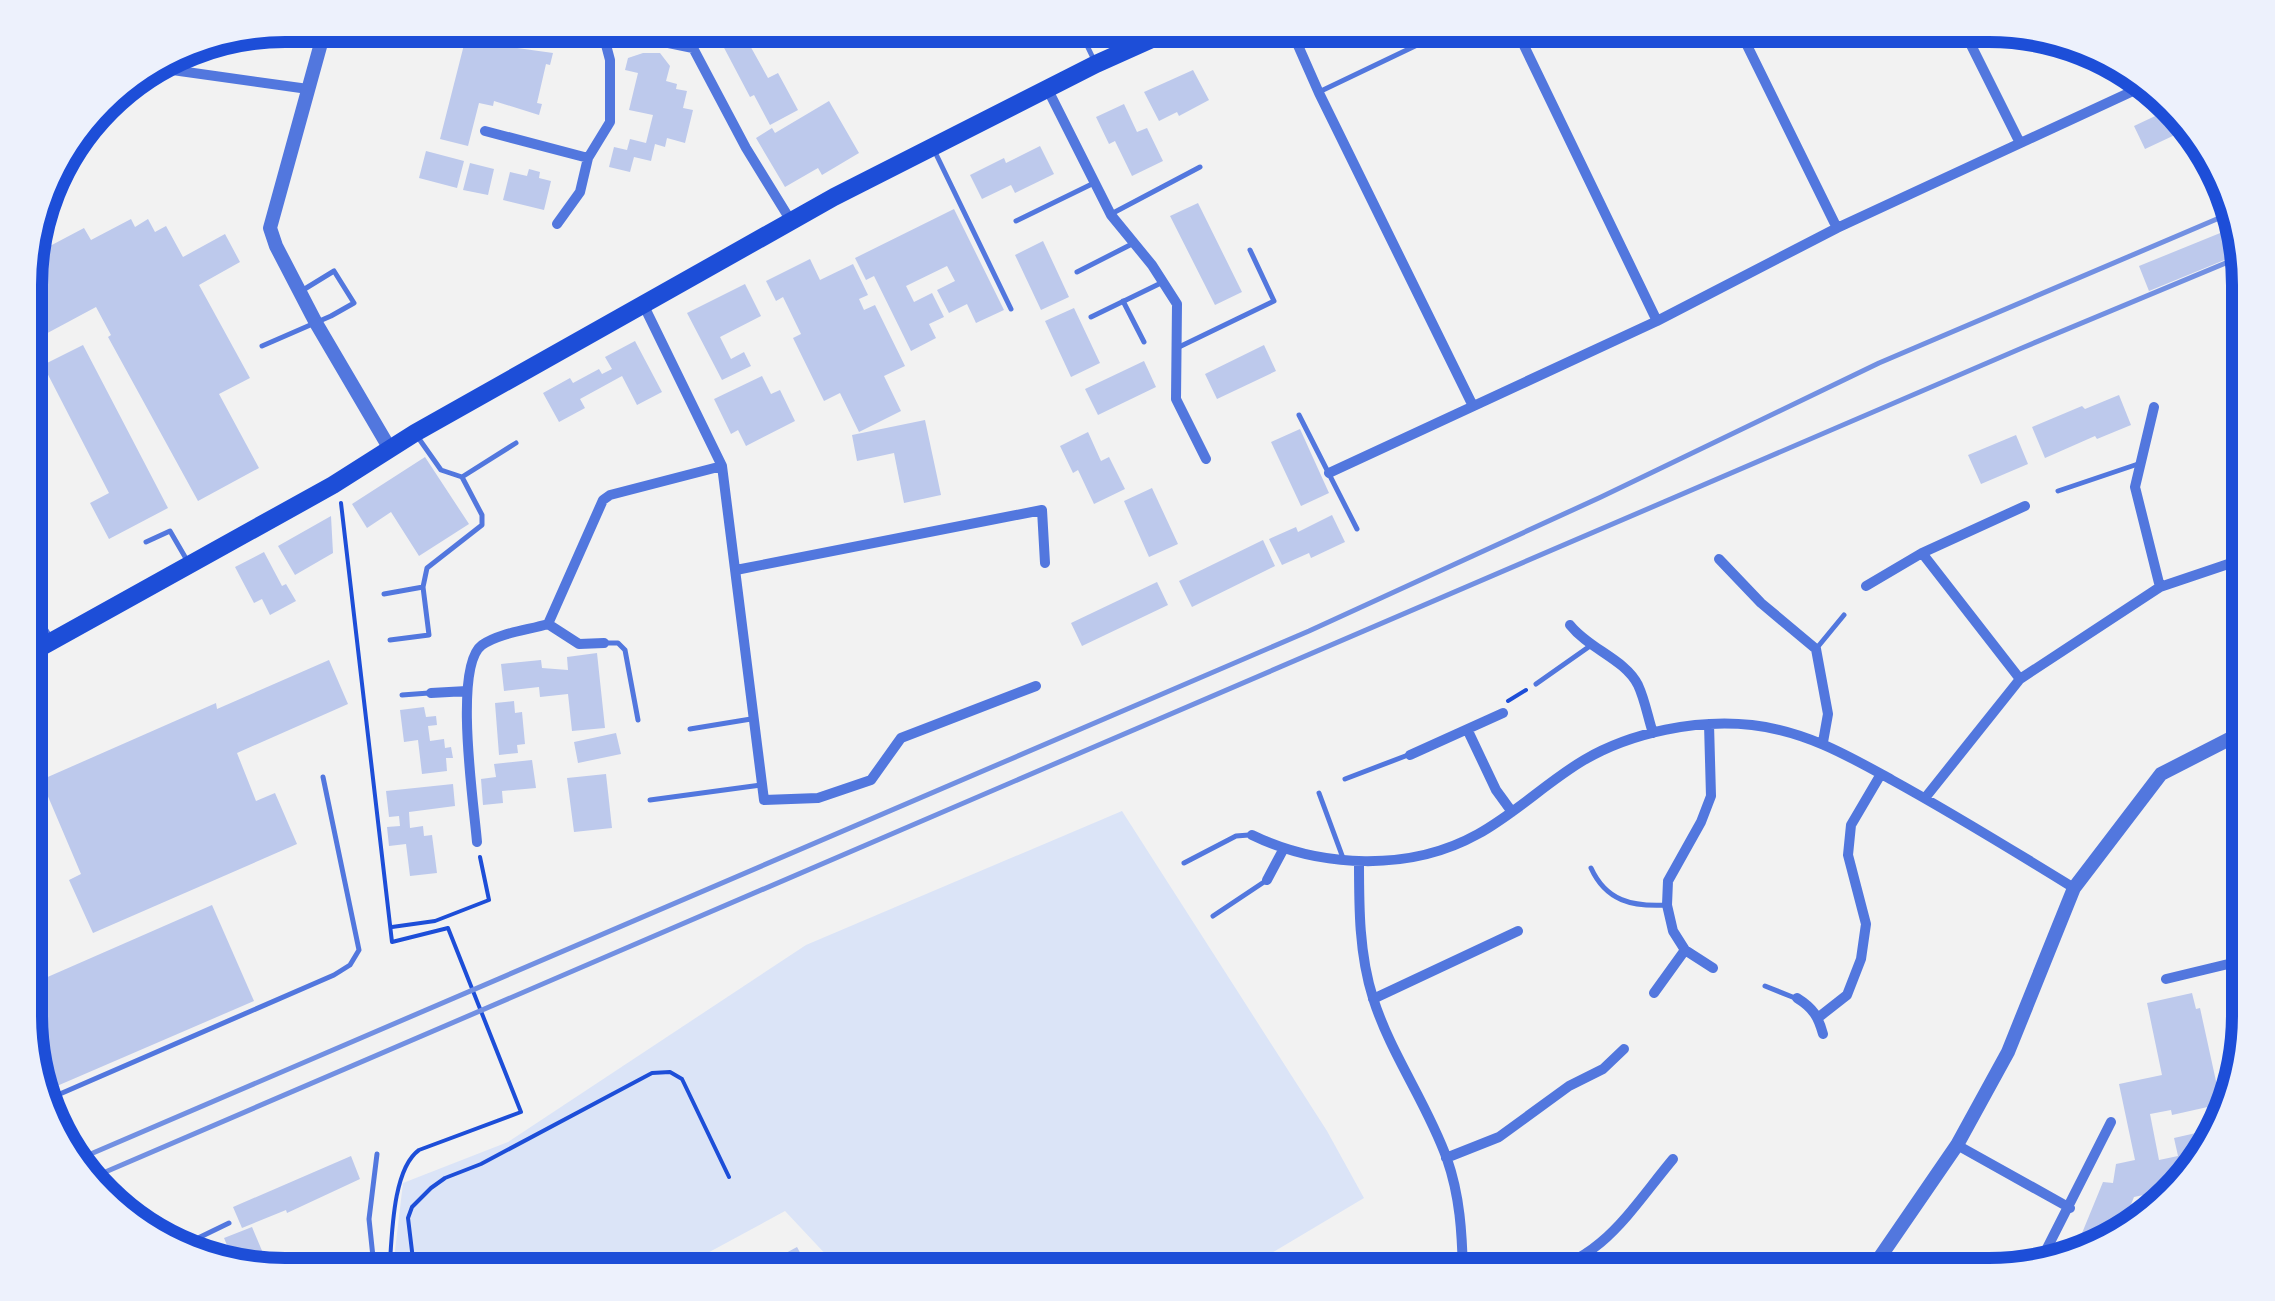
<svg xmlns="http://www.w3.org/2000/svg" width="2275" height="1301" font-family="'Work Sans',sans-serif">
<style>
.green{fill:#dbe4f7}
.building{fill:#bdc9ec}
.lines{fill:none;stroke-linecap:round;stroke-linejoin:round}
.path{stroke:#1d4ed8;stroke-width:4}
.service{stroke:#5277de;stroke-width:5}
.minor{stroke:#5277de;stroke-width:10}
.tertiary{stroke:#5277de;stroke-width:14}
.primary{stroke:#1d4ed8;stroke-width:18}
.rail{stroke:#7290e2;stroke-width:5}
.rim{fill:none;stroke:#1d4ed8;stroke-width:12}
</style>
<rect width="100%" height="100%" fill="#f2f2f2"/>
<path class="green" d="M1122,811L1327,1131L1364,1198L1233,1276H846L785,1211L665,1276H392L403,1183L508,1142L806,945Z"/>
<path class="building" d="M469,25H505L501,39L511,41L510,47L553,53L550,65L546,64L537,103L542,104L539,115L494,101L493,106L479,103L468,146L440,139Z
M712,25H756L761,35L748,42L768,78L778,73L798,110L770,125L754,95L750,97Z
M771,25H814L796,46Z
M643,53H660L670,66L666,81L677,84L676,89L687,91L683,108L693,110L685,143L667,138L665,147L655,144L651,161L634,157L630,172L609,167L614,147L627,150L630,139L646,143L653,115L629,110L638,73L625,70L628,58Z
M1193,70L1209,100L1179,116L1177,112L1159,121L1144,92Z
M829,101L859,153L822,175L818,168L785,187L756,138L772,128L775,133Z
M1124,104L1137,132L1147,128L1163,161L1132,176L1115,141L1109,144L1096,117Z
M2168,110L2173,120L2180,117L2206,141L2210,153L2195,159L2181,128L2175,130L2177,134L2145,149L2134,126Z
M1040,146L1054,174L1015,193L1011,185L982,199L970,175L1004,158L1006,163Z
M426,151L464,161L457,188L419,178Z
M470,163L494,169L488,195L463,190Z
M529,169L540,172L539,178L551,181L544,210L503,200L510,172L527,176Z
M1198,203L1242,292L1215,305L1170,216Z
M954,209L1004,310L976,323L967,304L949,313L937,290L955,281L947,266L906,286L914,302L932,293L944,317L929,324L936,338L911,351L874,276L866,280L855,258Z
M131,219L135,227L148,219L155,232L166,226L183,257L225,234L240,262L199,285L250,378L219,394L259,468L198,501L108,337L111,335L96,307L27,344V267L35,263L31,256L84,228L91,240Z
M2235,227L2244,252L2149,291L2139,266Z
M1043,241L1069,297L1041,310L1015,255Z
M810,259L820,280L853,264L868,295L859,299L864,310L875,305L905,366L884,376L901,411L859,432L840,393L824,401L793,338L801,334L783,297L776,301L766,281Z
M745,284L761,316L720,337L731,359L744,352L751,366L722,380L687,313Z
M1074,308L1100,363L1071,377L1045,321Z
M635,341L662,392L637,405L622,376L580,399L585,408L559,422L543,393L570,378L573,383L599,369L602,374L612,369L605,357Z
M83,345L168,508L109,539L90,503L109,493L43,365Z
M1264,345L1276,371L1217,399L1205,374Z
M1144,361L1156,387L1098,415L1085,389Z
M762,376L771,394L780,390L795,421L746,446L738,430L731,434L714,399Z
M2119,395L2131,425L2097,439L2095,436L2045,458L2032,427L2082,406L2085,409Z
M925,420L941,495L904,503L894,453L857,461L852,435Z
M1300,429L1329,493L1301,506L1271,442Z
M1088,432L1101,461L1109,457L1125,489L1094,504L1078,470L1073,473L1060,446Z
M2016,435L2028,464L1981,484L1968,455Z
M425,457L469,524L419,556L391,512L367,528L352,504Z
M1152,488L1178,544L1149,557L1124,501Z
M1332,515L1345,542L1311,558L1309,553L1282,565L1269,539L1296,527L1298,532Z
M331,516L333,553L295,575L278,546Z
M1263,540L1275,566L1192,607L1179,581Z
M264,552L282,586L286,584L296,601L270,615L262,599L254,603L235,567Z
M1157,582L1168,605L1082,646L1071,623Z
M597,653L605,728L572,731L568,694L540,697L539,687L504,691L501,664L541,660L542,668L568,670L567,657Z
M329,660L348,704L237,753L256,801L275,793L297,844L93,933L69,880L81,874L41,780L216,703L217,709Z
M514,701L515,713L522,712L525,744L517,745L518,753L499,755L495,703Z
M424,707L426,717L436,716L437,725L428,726L430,741L444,739L445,748L451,747L453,758H446L447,771L422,774L418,740L404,742L400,710Z
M616,733L621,754L578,763L574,742Z
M532,760L536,788L502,791L503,803L483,805L481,779L496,777L494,764Z
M606,774L612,828L574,832L567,778Z
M453,784L455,806L409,812L410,828L423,826L424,836L432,835L437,873L410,876L406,844L389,846L387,827L400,826L399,816L389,817L386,791Z
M212,905L254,1001L43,1092L27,1049V986Z
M2192,993L2196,1009L2200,1008L2221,1104L2172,1115L2171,1110L2150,1114L2159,1160L2178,1156L2174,1138L2218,1128L2215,1146L2172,1189L2134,1197L2116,1242L2101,1247L2080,1238L2103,1182L2113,1183L2116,1164L2135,1160L2119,1084L2162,1075L2147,1003Z
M351,1156L360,1179L287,1213L286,1210L242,1228L233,1207Z
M252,1227L271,1272L234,1262L224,1238Z
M797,1247L813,1276H743Z
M360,1254L369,1276H341L336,1264Z"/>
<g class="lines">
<path class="path" d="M341,503L392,942L448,928L521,1112L419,1150C391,1170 392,1243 389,1276
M1508,701L1526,690
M392,927L435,921L489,900L480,857
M415,1276L408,1218L412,1207L431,1188L445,1178L481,1164L652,1073L670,1072L682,1079L729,1177"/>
<path class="service" d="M1077,25L1095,62
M1321,91L1459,25
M934,150L1011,309
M1113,213L1200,167
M1016,221L1094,183
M1077,272L1132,244
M1123,301L1144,342
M1091,317L1161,283
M262,346L331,316L354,303L334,271L303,290
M1179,347L1274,301L1250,250
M1299,415L1357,529
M417,436L441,470L462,477L516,443
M2058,491L2141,463
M146,542L170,531L188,562
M27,578L33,609L51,638
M384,594L423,587
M390,640L429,635L423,587L427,568L482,525V515L462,477
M607,643H618L625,650L638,720
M1816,649L1844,615
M1536,684L1590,646
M402,695L429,693
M690,729L751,719
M1345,779L1408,755
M1319,793L1343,858
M650,800L761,785
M1184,863L1236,836L1249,835
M1591,868C1606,901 1632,907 1667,905
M1213,916L1267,880
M1765,986L1795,998
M46,1100L334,975L350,965L359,950L323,777
M189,1250V1243L194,1240L229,1223
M375,1276L369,1219L377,1154"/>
<path class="minor" d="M569,25L581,33L600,29L693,48L746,148L791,221
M1289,25L1319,93L1473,406
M1514,25L1657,321
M1737,25L1837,228
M1961,25L2020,143
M151,67L308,89
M1048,90L1111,215L1152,265L1177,304L1176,399L1206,459
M485,131L588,158L610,122V60L601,26
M557,224L580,192L588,158
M643,304L722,466L764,800L818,798L871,780L901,738L1036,686
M2154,407L2135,487L2160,587
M1329,473L1657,321L1837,228L2146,85
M1922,553L2020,679
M1719,559L1761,603L1816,649L1828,714L1823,742
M736,570L1042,510L1045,563
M1866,586L1922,553L2025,506
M548,624L603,500L610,495L722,466
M548,624L579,644L604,643
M1570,625C1589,649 1625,659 1638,685C1645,700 1648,718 1653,733
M431,693L467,691
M1709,724L1711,796L1701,822L1668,881L1667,905L1673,931L1685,950L1713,968
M1468,731L1496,790L1512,812
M1410,755L1503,713
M1925,798L2020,679L2160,587L2249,557
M1252,835C1320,868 1410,872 1478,834C1516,813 1547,782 1584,760C1632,732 1697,719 1752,725C1805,731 1847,755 1892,780C1954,814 2014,851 2074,888
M477,842C474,805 453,666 482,645C499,633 528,630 548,624
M1359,862C1359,907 1359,954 1373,998C1391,1055 1427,1103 1447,1159C1460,1196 1462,1233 1463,1272
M1267,880L1283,850
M2166,979L2249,959
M1654,993L1685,950
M1797,998C1813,1008 1818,1016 1823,1034
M1373,999L1518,931
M1819,1017L1847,995L1861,959L1866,924L1848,855L1851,825L1881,774
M1957,1145L2070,1208
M1446,1158L1499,1137L1569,1086L1603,1069L1624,1049
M1298,1261L1308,1276
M2038,1266L2111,1122
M1451,1276L1463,1272L1503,1276
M1530,1276C1602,1262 1628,1213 1673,1159"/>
<path class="tertiary" d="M326,25L270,228L276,246L316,323L390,449
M1867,1276L1957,1145L2008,1052L2074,888L2161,774L2249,729"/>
<path class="primary" d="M27,655L333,485L415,433L834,197L1096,64L1183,25"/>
<path class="rail" d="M72,1162L1309,631L1601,497L1879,363L2231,213
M89,1179L2022,348L2245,255"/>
</g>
<path d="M0 0H2275V1301H0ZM285 42H1989A243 243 0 0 1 2232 285V1015A243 243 0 0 1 1989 1258H285A243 243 0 0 1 42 1015V285A243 243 0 0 1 285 42Z" fill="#edf1fc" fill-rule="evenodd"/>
<path class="rim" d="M285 42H1989A243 243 0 0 1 2232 285V1015A243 243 0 0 1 1989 1258H285A243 243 0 0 1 42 1015V285A243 243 0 0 1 285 42Z"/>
</svg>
